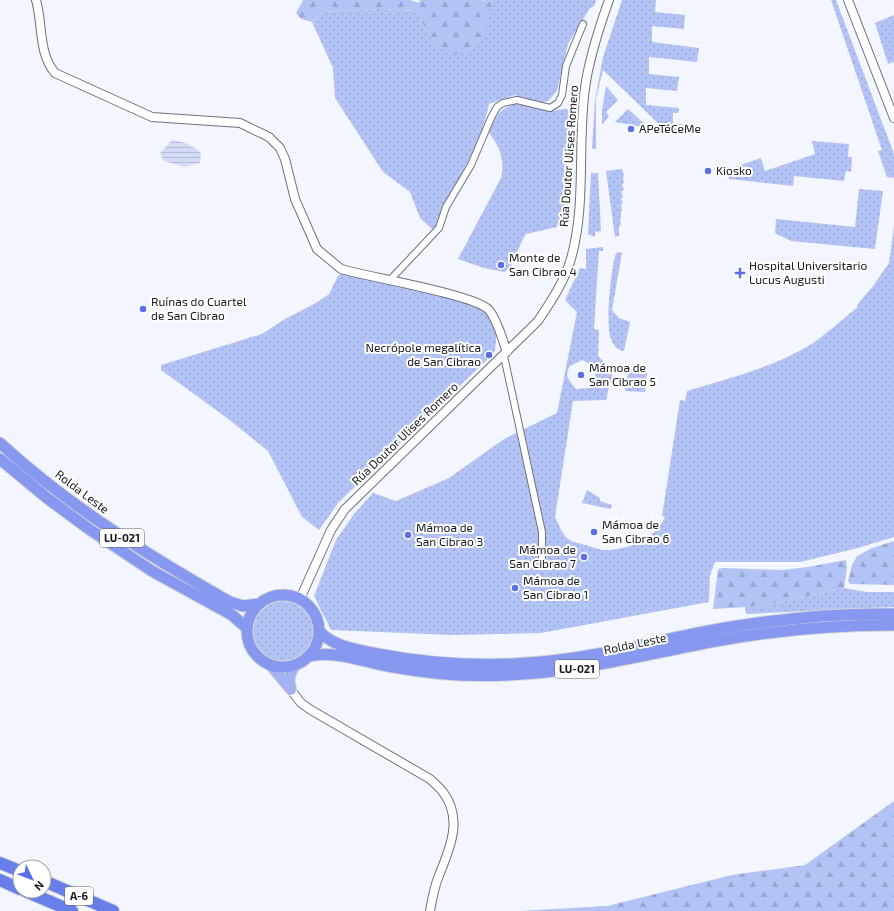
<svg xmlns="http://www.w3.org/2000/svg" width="894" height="911" font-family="'Exo 2',sans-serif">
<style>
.grass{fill:url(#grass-dots);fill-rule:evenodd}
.forest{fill:url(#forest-firs)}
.water{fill:url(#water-rules)}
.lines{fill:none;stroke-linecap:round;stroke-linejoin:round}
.minor-casing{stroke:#6e717d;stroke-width:8}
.tertiary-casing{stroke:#6e717d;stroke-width:10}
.primary-casing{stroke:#d5d6d6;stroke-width:12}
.trunk-casing{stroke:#d5d6d6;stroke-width:13}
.motorway-casing{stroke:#d5d6d6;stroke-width:14}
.minor{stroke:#fff;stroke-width:6}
.tertiary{stroke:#fff;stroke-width:8}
.primary{stroke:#a4b2f3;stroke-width:10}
.trunk{stroke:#8698ef;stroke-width:11}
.motorway{stroke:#677eeb;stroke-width:12}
.poi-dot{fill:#5a6fe6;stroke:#fff;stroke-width:1.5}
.labels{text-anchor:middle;stroke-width:4;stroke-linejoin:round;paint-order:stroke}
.shield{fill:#fff;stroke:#5d5e62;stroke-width:1}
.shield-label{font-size:11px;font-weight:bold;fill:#17191e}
.poi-label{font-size:12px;fill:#17191e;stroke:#fff;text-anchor:start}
.street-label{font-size:12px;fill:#17191e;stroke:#fff}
</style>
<defs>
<pattern id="grass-dots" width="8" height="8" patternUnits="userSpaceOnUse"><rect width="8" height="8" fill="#b4c3f6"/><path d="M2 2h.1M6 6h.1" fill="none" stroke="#9aa7d2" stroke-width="1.8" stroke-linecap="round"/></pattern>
<pattern id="forest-firs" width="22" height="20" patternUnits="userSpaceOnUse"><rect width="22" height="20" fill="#b4c3f6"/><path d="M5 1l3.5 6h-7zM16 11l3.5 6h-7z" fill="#9aa7d2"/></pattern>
<pattern id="water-rules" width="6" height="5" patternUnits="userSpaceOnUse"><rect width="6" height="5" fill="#d3dbf7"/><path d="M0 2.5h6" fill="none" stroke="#b4bbd3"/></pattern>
</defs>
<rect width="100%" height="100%" fill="#f3f6fe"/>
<path class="grass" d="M481,0H596L594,6L590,8L568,44L557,91L548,101L540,103L515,95L489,104C480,150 451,188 434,231L420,218L410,192L383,172L335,98L333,68L312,22L322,12L380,9L415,11L433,41L492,2Z
M622,0H656L655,12L685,15L684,29L652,26V42L699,48L697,62L649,57V74L679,77L677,91L646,88V105L679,108L678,113H673V123L694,126L693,134L658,128L659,124L603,70L596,99V149H592L595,101L603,57Z
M831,0H836L894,154V178L887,177L878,151L882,150Z
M894,15V62L888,64L875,23Z
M606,86L618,100L606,112L609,116L602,125V110Z
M516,104L533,105L549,111L566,109L570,112L568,211L566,224H558L557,227L526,234C519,243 514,268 504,272L484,268L458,259L501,178C505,160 500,146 488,132C497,117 498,108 516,104Z
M628,109L649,128L615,122Z
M812,141L849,144L848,157H852L851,172L846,171L844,181L794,176L793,186L729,179L726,170L761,158L765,171L815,154Z
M622,169L624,176L623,177L624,183L622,184L624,190L621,191L623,197L621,198L623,204H621L622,211L621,212V218L620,219L621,225L619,226V236L615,237L606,171Z
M591,173H598L601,231L595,232V237L588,234Z
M859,189L883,191L875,249L791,241L775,233L776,219L855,227Z
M894,226V537L858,548L800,562H715L710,575L709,602L541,633L452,635L331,630L314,596L336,540L354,514L373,493L396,501L449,478L504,439L557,413L577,312L565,300L580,268L586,269V249L603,247V251H599L594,329L599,330L598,356L613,371L606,400L573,401L555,517C559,524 562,536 570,540C574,543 580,543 585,545C590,546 597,549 603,550C626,551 656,539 665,517L662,516L680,400L685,401L687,391C729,378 772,368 810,345C827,334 842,319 858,307L857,305L873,286L889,263ZM582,360C595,365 601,378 588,388L576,389C571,382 563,377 570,366Z
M619,252L622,253L612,310L619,318L630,322L624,351C617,350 613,345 611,339C605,324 611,269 616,253Z
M343,272C382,281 421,289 459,300C466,302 477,304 482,308C495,320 499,337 494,353L339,502L319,530L302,517L268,451L227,418L161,370V365L262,334L285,319L316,303L329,294L338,276Z
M629,368L647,371L645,392L625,391Z
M587,490L600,498V501L612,505L611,509L582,503Z
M844,588L867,592H894V607L746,614L745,607L764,606Z
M253 632a31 31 0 1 1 62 0a31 31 0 1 1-62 0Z"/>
<path class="forest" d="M303,0H410L419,3L420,0H481L492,2L484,39L470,51L449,56L433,41L415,11L380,9L322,12L312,22L301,19L296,13Z
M894,541V585L850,584L848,581L852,565L857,556L872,548Z
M846,560L847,568L844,588L764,606L713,609L718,569L723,568L782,570L808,567Z
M894,801V911H519L607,906L732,875L805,865Z"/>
<path class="water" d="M172,140C185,142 192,145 201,153L200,163L184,167L164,161L160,153Z"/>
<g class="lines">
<g class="minor-casing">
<path id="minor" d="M389,281L439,228L446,207L471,165L491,118L497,107L503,103L517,100L550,108L558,103L562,95L566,66L583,24
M504,356L542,532V563"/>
</g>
<g class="tertiary-casing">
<path id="tertiary" d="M36,0C43,24 38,53 55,73L152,117L240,123L269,137L280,148L285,159L295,199L317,249L341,269L357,273C381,279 477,296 489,310C498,321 502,339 507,352
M848,0L894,118
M300,599L331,530L345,509L538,321C550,303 563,284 570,262C587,206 577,146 585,88C589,58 599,28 609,0
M291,690L301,703L311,710L430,779C434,783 439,787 443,792C464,820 449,850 438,878C434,888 432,900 430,911"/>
</g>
<g class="primary-casing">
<path id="primary" d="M271,666L291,690
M291,688C288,678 290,674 295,666"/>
</g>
<g class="trunk-casing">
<path id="trunk" d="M0,443C70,507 149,556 230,602L243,606L259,604
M0,459L47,498L89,529L152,571L232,615L247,628
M247 631a36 36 0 1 1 72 0a36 36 0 1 1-72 0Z
M320,632C334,647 358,650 378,654C451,668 525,668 598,654C642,646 686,634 731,627C785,618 839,613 894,614
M310,656C337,650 367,663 393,667C431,674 469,677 508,675C579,672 647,654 716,641C775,630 835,625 894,625"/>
</g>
<g class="motorway-casing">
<path id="motorway" d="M0,863L20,871
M0,880L20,889
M44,881L113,911
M25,891L72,911"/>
</g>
<use href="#minor" class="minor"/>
<use href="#tertiary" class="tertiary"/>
<use href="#primary" class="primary"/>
<use href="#trunk" class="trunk"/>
<use href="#motorway" class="motorway"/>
</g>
<g class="poi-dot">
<circle cx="631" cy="129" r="4"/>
<circle cx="708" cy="171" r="4"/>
<circle cx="501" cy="265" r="4"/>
<path d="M738 267h4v4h4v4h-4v4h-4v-4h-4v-4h4z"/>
<circle cx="143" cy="309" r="4"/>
<circle cx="489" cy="355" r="4"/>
<circle cx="581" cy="375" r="4"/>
<circle cx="594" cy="532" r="4"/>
<circle cx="408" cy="535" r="4"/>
<circle cx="584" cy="557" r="4"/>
<circle cx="515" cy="588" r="4"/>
</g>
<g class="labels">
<g class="shield">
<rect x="100" y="529" width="44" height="18" rx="3"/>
<rect x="555" y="660" width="44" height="18" rx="3"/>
<rect x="65" y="887" width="28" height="18" rx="3"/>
</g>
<g class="shield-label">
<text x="122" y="542">LU-021</text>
<text x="577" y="673">LU-021</text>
<text x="79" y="900">A-6</text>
</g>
<g class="poi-label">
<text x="639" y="133">APeTéCeMe</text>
<text x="716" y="175">Kiosko</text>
<text x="509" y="262">Monte de<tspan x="509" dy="14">San Cibrao 4</tspan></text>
<text x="749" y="270">Hospital Universitario<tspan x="749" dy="14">Lucus Augusti</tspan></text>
<text x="151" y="306">Ruínas do Cuartel<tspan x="151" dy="14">de San Cibrao</tspan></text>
<text x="481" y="352" text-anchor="end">Necrópole megalítica<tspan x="481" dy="14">de San Cibrao</tspan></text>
<text x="589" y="372">Mámoa de<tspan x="589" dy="14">San Cibrao 5</tspan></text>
<text x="602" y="529">Mámoa de<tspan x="602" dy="14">San Cibrao 6</tspan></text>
<text x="416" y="532">Mámoa de<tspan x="416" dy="14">San Cibrao 3</tspan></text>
<text x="576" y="554" text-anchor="end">Mámoa de<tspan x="576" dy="14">San Cibrao 7</tspan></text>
<text x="523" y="585">Mámoa de<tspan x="523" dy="14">San Cibrao 1</tspan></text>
</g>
<g class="street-label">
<text transform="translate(569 156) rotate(-86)" y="4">Rúa Doutor Ulises Romero</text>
<text transform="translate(405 434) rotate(-44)" y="4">Rúa Doutor Ulises Romero</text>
<text transform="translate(82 492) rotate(37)" y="4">Rolda Leste</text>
<text transform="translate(635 644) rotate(-12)" y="4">Rolda Leste</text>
</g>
</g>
<g transform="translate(32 879) rotate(133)"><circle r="19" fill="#ffffff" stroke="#a2a3a5"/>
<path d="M0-3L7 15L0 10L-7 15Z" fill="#5a6fe6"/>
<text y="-6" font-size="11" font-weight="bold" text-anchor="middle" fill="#17191e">N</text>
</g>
</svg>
